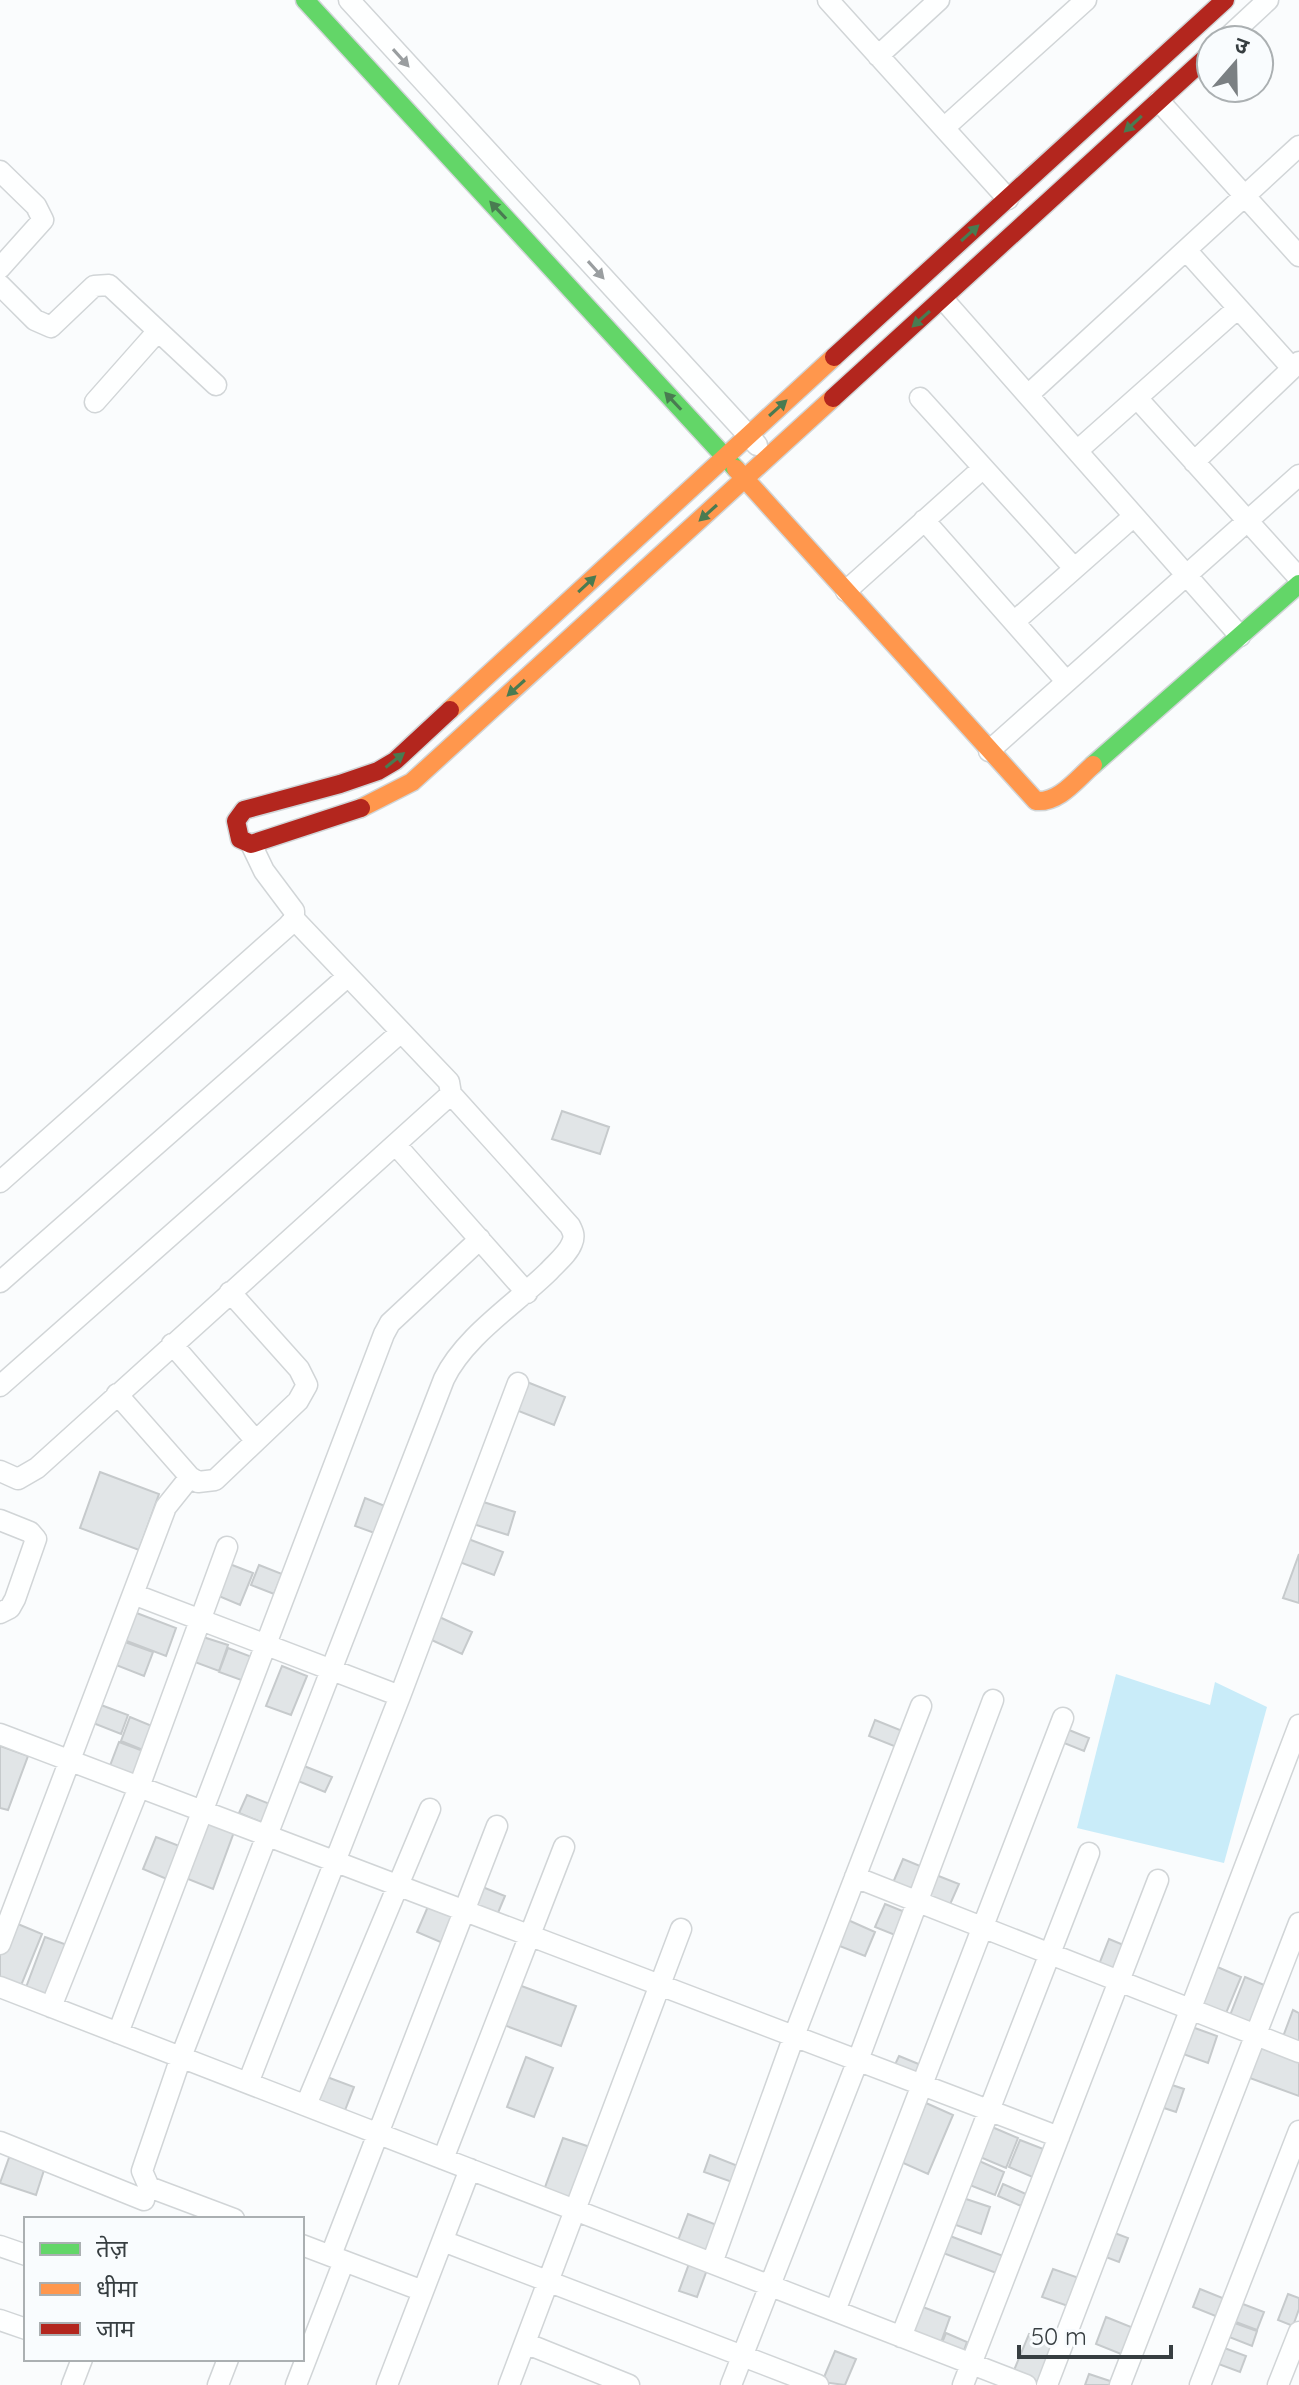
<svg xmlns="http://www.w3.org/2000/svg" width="1299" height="2385" font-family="Quicksand,'Noto Sans Devanagari',sans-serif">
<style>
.green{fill:#c9ecf9}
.building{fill:#e1e5e7;stroke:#c6cacc;stroke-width:2}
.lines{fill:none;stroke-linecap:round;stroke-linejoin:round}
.street-casing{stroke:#d1d5d7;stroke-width:23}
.fast-casing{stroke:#d1d5d7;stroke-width:21}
.slow-casing{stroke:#d1d5d7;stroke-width:21}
.jam-casing{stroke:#d1d5d7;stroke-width:21}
.street{stroke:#feffff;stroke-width:20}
.fast{stroke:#63d668;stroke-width:18}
.slow{stroke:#ff974d;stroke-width:18}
.jam{stroke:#b3261e;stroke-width:18}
.oneway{fill:#9a9ea0}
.oneway2{fill:#497b51}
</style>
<rect width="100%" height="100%" fill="#fafcfd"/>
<path class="green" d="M1116,1674L1210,1705L1215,1682L1267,1707L1224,1863L1077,1828Z"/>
<path class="building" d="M562,1111L609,1127L600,1154L552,1139Z
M527,1382L565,1397L554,1425L516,1410Z
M100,1472L159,1494L139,1550L80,1528Z
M365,1498L390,1508L380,1535L355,1526Z
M477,1500L515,1512L508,1535L470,1523Z
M463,1537L503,1552L494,1575L454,1560Z
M1299,1554V1603L1283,1598Z
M227,1563L253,1573L240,1605L214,1594Z
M259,1565L282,1574L274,1594L251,1585Z
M134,1612L176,1628L166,1656L124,1640Z
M435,1615L472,1632L462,1654L425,1637Z
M200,1636L228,1645L219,1671L192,1661Z
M125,1642L153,1652L144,1676L116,1665Z
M228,1648L252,1657L244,1681L219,1672Z
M282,1666L307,1676L291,1715L266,1706Z
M101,1705L128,1715L121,1734L93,1723Z
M130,1717L152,1726L143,1750L121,1741Z
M875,1720L905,1732L899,1748L869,1736Z
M1069,1730L1089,1738L1084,1751L1064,1743Z
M119,1742L146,1752L135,1781L108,1771Z
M0,1746L28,1756L8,1810L0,1808Z
M304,1766L332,1777L325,1792L298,1781Z
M247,1795L275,1806L268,1825L239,1813Z
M204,1821L234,1832L213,1889L183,1877Z
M156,1837L182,1847L169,1880L143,1869Z
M903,1859L925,1868L914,1894L892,1885Z
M936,1875L959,1884L948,1909L926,1900Z
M480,1886L505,1896L495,1920L470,1910Z
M429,1904L457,1916L445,1944L417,1932Z
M885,1904L910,1914L900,1937L875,1927Z
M848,1920L875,1932L865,1956L837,1945Z
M13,1922L42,1934L20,1988L0,1980V1954Z
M45,1937L70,1946L49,2000L25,1990Z
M1109,1939L1126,1946L1114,1974L1098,1967Z
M1215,1966L1241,1977L1224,2018L1198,2007Z
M1245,1977L1269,1987L1252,2028L1229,2018Z
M516,1984L576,2006L561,2046L501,2024Z
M1293,2010L1299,2013V2049L1281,2042Z
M1192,2027L1217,2036L1208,2063L1183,2054Z
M1259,2047L1299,2062V2096L1247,2077Z
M899,2056L926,2067L919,2082L892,2071Z
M526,2057L553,2068L534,2117L507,2107Z
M327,2077L354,2087L342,2118L315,2108Z
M1169,2084L1184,2089L1176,2112L1161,2107Z
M926,2103L953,2115L928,2174L901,2162Z
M992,2127L1018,2138L1006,2168L980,2157Z
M563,2138L590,2147L571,2200L544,2190Z
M1020,2140L1046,2150L1035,2178L1009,2167Z
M11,2152L46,2164L36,2195L0,2183Z
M710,2155L738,2166L732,2182L704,2172Z
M977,2160L1004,2172L995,2195L967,2184Z
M1003,2184L1026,2194L1021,2206L998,2196Z
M963,2198L990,2207L981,2234L953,2224Z
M688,2214L717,2225L706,2254L677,2243Z
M1112,2232L1128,2238L1119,2262L1103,2256Z
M950,2236L1006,2257L999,2274L943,2253Z
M690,2261L708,2267L697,2297L679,2291Z
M1053,2269L1079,2278L1068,2306L1042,2297Z
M1200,2289L1230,2301L1223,2319L1193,2307Z
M1288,2294L1299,2298V2309L1293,2326L1278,2320Z
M1235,2301L1264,2312L1257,2330L1228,2319Z
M920,2306L950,2317L939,2348L909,2337Z
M1106,2317L1136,2329L1126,2356L1096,2344Z
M1229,2321L1257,2331L1252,2346L1224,2335Z
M946,2333L967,2342L962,2356L940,2348Z
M1029,2334L1056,2345L1037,2385L1012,2375Z
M1219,2346L1246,2356L1240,2372L1213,2362Z
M835,2351L856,2359L845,2385L822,2382Z
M1089,2374L1119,2384L1118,2385H1085Z"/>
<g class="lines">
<g class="street-casing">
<path id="street" d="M349,0L757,445
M828,0L1008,199
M1225,40L1268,0
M878,56L939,0
M1159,101L1299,256
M944,128L1086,0
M0,171L36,206L43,220L0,268
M1186,250L1292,368
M0,285L35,320L51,327L94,286L109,285L216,385
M943,299L1240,636
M1028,395L1299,146
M920,398L1074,568
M1137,398L1299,578
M95,402L157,332
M1077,451L1238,308
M1194,462L1299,362
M924,520L1066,681
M846,591L983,468
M1014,622L1134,516
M989,751L1299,475
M396,1145L527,1293
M0,1182L288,926L294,919V911L264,871L251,844
M0,1282L348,976
M172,1344L256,1441
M0,1386L401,1032
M117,1394L190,1477L198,1482L215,1480L298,1401L307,1385L299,1369L230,1292
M0,1471L18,1479L37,1468L451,1094L449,1082L294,919
M0,1520L30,1532L36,1539L15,1599L10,1608L0,1613
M133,1594L400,1696
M0,1734L1059,2137
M855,1877L1299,2052
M0,1944L166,1507L190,1477
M0,1987L1026,2385
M51,2007L139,1787L227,1547
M118,2033L384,1334L390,1323L480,1239
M248,2083L400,1696L518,1383
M306,2105L430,1809
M0,2142L144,2200
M443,2159L564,1847
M234,2219L149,2187L142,2171L145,2162L181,2057L444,1379C464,1337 514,1305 548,1272C556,1263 568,1254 572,1243C575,1236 573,1232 570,1226L451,1094
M443,2241L818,2385
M302,2245L423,2291
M0,2246L26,2255
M331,2255L497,1826
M712,2263L794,2036L921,1706
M835,2311L1063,1718
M0,2320L26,2329
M901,2337L1089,1853
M525,2343L629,2385
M72,2385L82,2359
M218,2385L228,2359
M296,2385L344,2261
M387,2385L470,2169
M509,2385L681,1929
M731,2385L858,2060L993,1700
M963,2385L1158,1880
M1047,2385L1299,1725
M1120,2385L1299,1923
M1200,2385L1299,2131
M1278,2385L1299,2332"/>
</g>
<g class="fast-casing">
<path id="fast" d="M305,0L736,469
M1093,765L1299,584"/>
</g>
<g class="slow-casing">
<path id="slow" d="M736,469L1036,801C1059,803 1076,780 1093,765
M450,710L834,357
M361,808L412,782L833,398"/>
</g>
<g class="jam-casing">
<path id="jam" d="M834,357L1225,0
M833,398L1211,53
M361,808L251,844L240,839L236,821L244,810L340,784L378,771L395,761L450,710"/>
</g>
<use href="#street" class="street"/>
<use href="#fast" class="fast"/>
<use href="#slow" class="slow"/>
<use href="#jam" class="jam"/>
</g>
<defs><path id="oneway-solid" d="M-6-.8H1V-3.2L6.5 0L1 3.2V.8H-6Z" transform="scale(2)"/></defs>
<g class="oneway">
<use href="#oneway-solid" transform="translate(401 58) rotate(48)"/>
<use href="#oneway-solid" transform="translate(596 270) rotate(48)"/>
</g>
<g class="oneway2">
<use href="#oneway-solid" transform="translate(1133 124) rotate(137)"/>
<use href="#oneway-solid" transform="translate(498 210) rotate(-133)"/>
<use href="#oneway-solid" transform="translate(970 233) rotate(-42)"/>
<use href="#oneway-solid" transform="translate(921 319) rotate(138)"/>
<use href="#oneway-solid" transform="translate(673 401) rotate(-133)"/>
<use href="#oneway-solid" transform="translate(778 408) rotate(-42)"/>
<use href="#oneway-solid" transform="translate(708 513) rotate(138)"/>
<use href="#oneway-solid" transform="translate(587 584) rotate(-43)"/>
<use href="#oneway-solid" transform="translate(516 688) rotate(138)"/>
<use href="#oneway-solid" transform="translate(395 760) rotate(-38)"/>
</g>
<rect x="24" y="2217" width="280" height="144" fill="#f9fcfe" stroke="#abb0b2" stroke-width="2"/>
<rect x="40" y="2243" width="40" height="12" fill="#63d668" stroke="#abb0b2" stroke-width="2"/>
<text x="96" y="2257" font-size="24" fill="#373e41">तेज़</text>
<rect x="40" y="2283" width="40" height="12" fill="#ff974d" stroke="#abb0b2" stroke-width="2"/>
<text x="96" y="2297" font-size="24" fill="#373e41">धीमा</text>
<rect x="40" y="2323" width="40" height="12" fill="#b3261e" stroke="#abb0b2" stroke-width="2"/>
<text x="96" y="2337" font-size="24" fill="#373e41">जाम</text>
<g transform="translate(1235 64) rotate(20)"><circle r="38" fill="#f9fcfe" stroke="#abb0b2" stroke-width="2"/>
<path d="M0-6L14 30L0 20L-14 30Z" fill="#7b8083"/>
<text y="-12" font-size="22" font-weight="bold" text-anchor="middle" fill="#373e41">उ</text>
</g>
<path d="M1019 2345v12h152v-12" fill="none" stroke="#373e41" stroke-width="4"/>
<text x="1031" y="2345" font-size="24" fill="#373e41" stroke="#f9fcfe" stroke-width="6" paint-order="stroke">50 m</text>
</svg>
